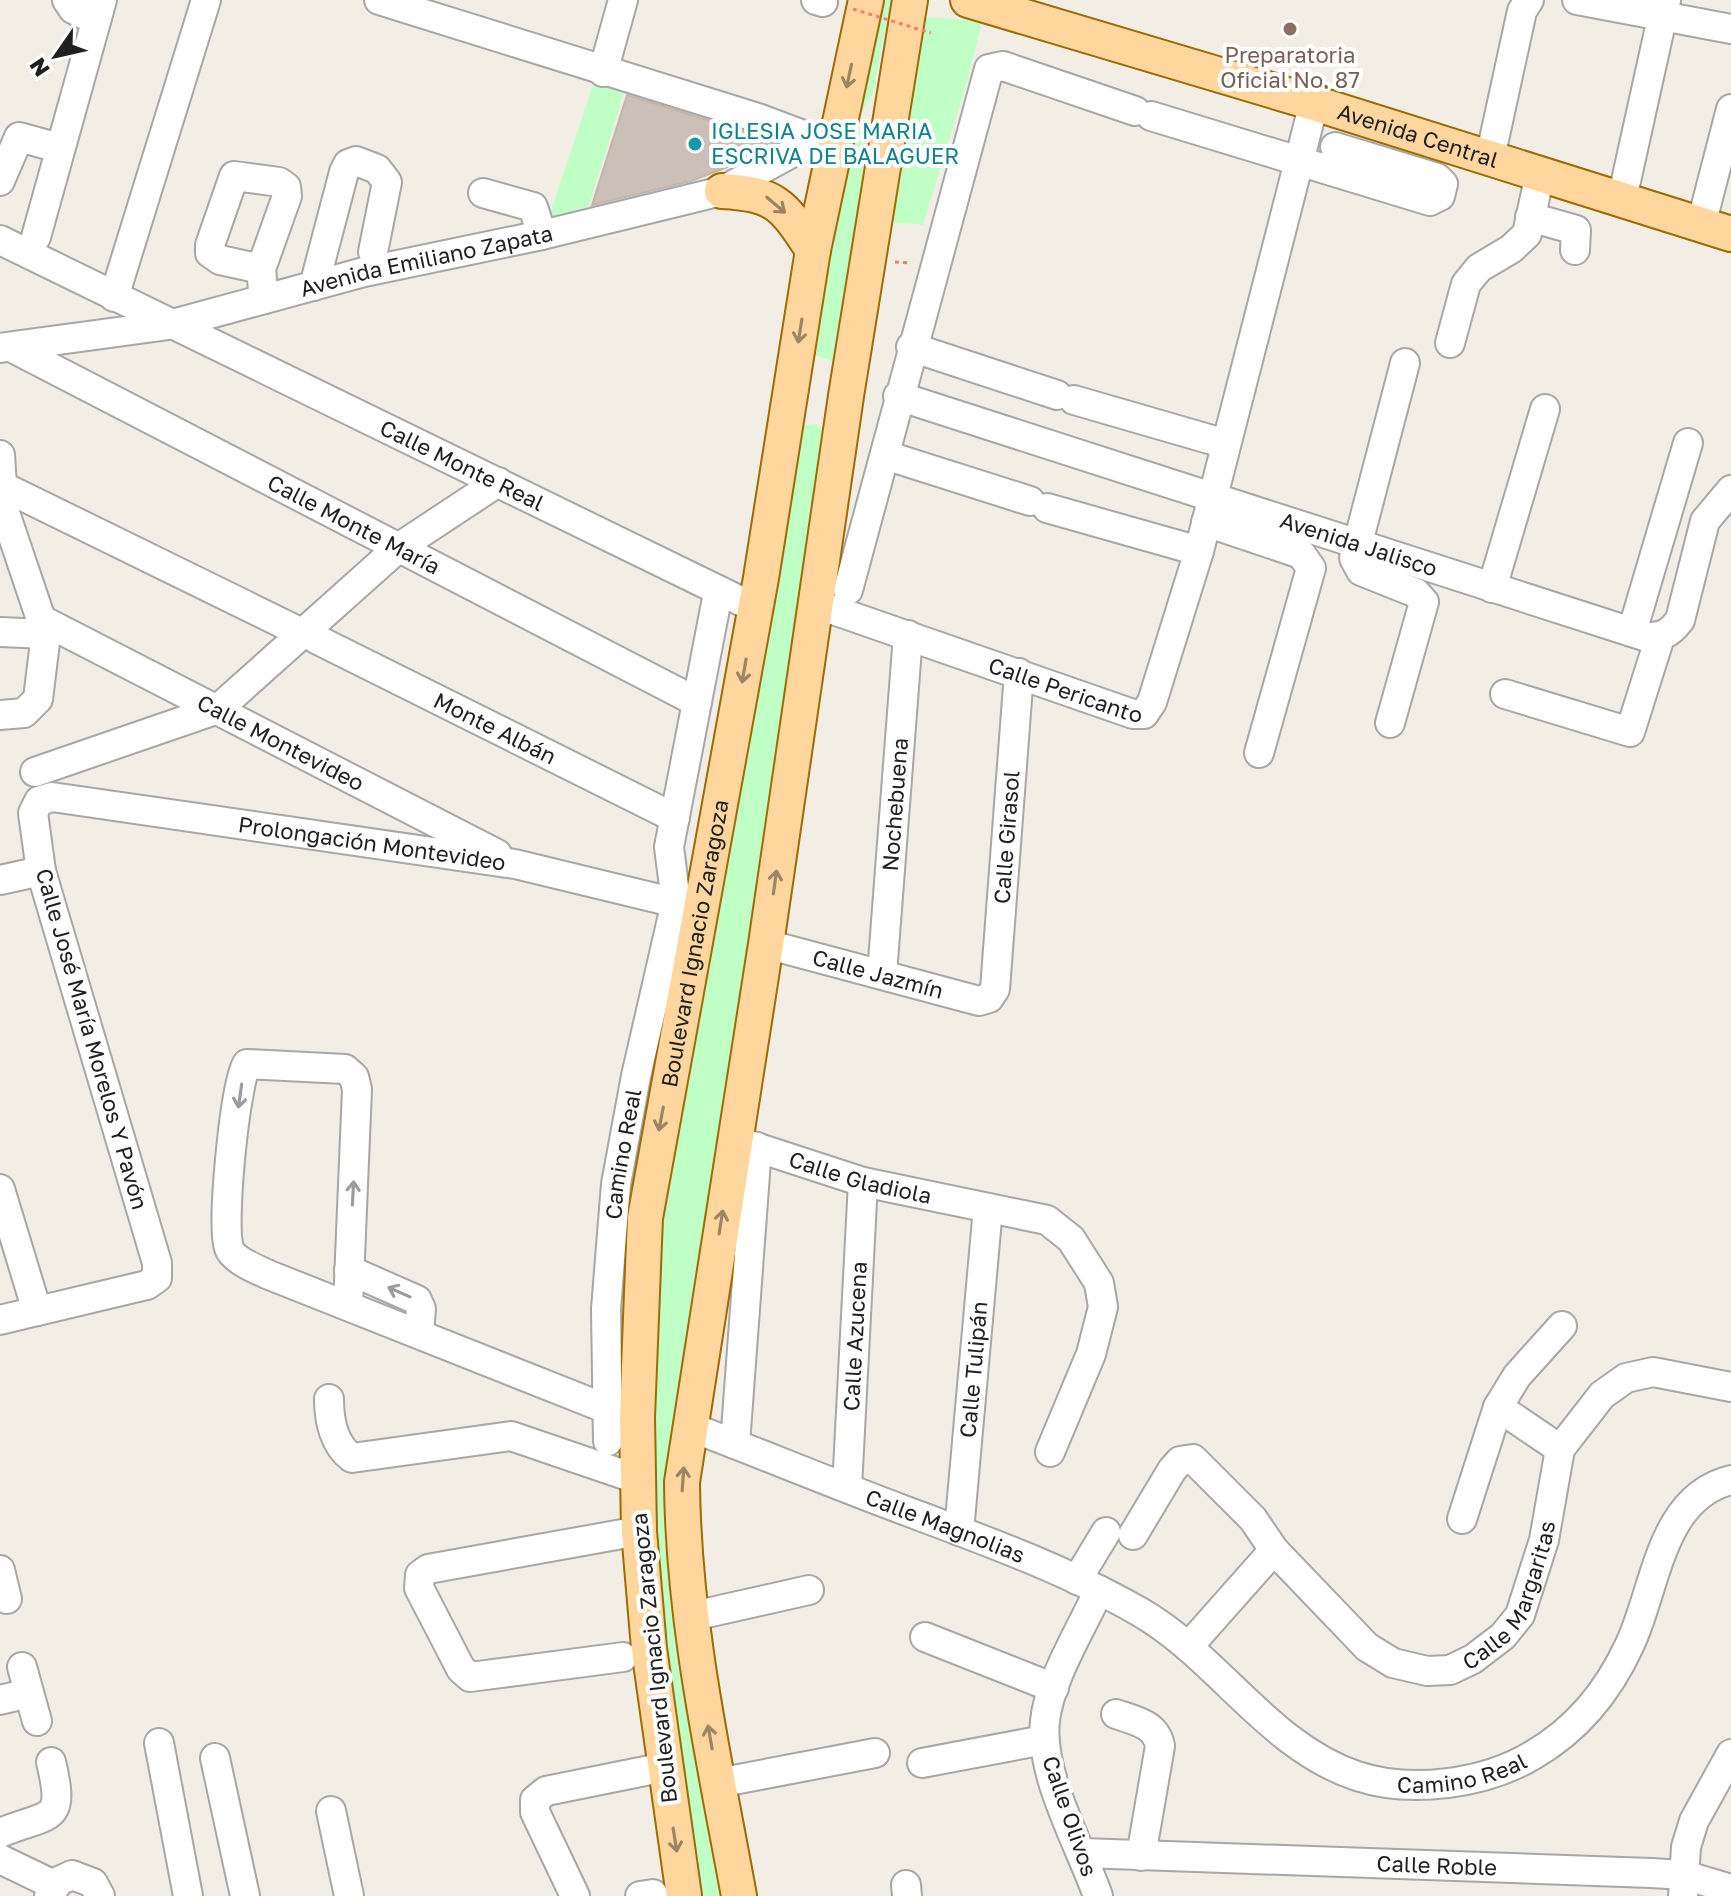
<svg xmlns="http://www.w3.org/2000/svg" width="1731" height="1896" font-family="'Golos Text',sans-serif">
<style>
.park{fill:#c0ffc6}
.building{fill:#cac0b8;stroke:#c5b5a7;stroke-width:2}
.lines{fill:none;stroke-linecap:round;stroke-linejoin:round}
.minor-casing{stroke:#a7a7a7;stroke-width:32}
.major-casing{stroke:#9d6b00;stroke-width:38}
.path{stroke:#ff7c6a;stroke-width:3;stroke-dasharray:4 4;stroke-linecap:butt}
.minor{stroke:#fff;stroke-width:28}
.major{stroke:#ffd79e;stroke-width:34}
.path-bridge{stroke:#ff7c6a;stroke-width:3;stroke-dasharray:4 4;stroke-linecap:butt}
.oneway{stroke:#9b8565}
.oneway2{stroke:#9b9b9b}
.education-dot{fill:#8d6e63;stroke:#fff;stroke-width:3}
.culture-dot{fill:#0f9aa8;stroke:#fff;stroke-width:3}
.labels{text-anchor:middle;stroke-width:8;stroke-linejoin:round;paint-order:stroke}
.education-label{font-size:22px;fill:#785e54;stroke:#fff}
.culture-label{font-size:22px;fill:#0d838f;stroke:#fff;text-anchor:start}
.street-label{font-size:22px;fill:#202020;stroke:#fff}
</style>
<rect width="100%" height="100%" fill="#f2eee6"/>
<path class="park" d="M870,0H891L873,93L862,112L844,116Z
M924,17L982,21L968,79L923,225L889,222Z
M594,82L624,93L589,206L548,219Z
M882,120L841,364L806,352L844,137Z
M817,424L830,439L687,1366L729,1896H691L673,1778L666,1645L653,1517L656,1405L642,1357L646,1238L801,426Z"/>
<path class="building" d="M627,95L752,134L775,143L738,163L691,181L592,205Z"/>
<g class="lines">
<g class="minor-casing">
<g id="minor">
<path d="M67,0L73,9L96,20"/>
<path d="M379,0L758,118L814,139"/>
<path d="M816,0L823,2"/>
<path d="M1577,0L1731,29"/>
<path d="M603,72L623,0"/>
<path d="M1151,116L1430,201L1440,196L1443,184L1437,178L1335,147"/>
<path d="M1490,158L1522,11L1529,0"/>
<path d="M0,181L19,137L59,148"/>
<path d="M483,193L533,207L542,235"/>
<path d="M1622,199L1666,0"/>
<path d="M1530,217L1576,230L1575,250"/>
<path d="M1701,225L1731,109"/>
<path d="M36,237L102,0"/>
<path id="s1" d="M0,240L755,608"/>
<path d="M261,269L220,260L210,253V245L234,176L279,182L286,187L287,196L261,269L264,299"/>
<path d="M314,286L344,172L348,164L356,161L377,169L387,182L373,252"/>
<path d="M114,297L206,0"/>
<path d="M1450,343L1466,284L1479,268L1511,249L1527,234L1540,174"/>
<path id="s2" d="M11,347L697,702"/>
<path d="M911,347L1057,395"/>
<path id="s3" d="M0,348L169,325L364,272L542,235L722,191L839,127"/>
<path id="s4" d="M898,396L1647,637C1663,637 1670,633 1680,620L1705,521L1731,490"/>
<path d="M1074,400L1226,444"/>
<path d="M0,455L3,501"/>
<path d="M885,455L1030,501"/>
<path d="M0,485L302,633"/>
<path d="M0,498L46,634L38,699L24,713L0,715"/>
<path d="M1047,508L1199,551"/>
<path d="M1206,522L1301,554L1311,568L1259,753"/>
<path d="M1492,588L1545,409"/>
<path d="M848,590L989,69L1003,66L1135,111"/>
<path id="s5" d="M816,604L1133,714H1144L1152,702L1199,551L1314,103"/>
<path id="s6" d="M44,621L497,854"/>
<path d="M0,632L46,634"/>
<path d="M1632,632L1688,443"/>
<path id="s7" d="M316,639L675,818"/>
<path d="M1505,694L1630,732L1660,637"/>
<path d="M1390,723L1424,602L1416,593L1361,571L1354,558L1405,363"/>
<path d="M35,772L218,709L398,548L498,482"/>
<path d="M0,880L41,871"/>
<path id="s8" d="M766,944L979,1001L989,998L995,989L1019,673"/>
<path id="s9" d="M882,974L908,635"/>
<path id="s10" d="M734,1140L863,1182L1047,1220L1071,1239L1099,1283L1103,1307L1091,1354L1050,1452"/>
<path d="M0,1189L37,1311"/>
<path d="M349,1270L417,1300L421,1309L419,1333"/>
<path d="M348,1305L357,1089L354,1077L345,1069L247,1064C235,1083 221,1225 229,1248C233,1260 258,1270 269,1275L607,1409"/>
<path id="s11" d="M0,1320L147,1285L157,1278V1263L41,871L33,813L39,801L52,797L515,864L701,909"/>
<path d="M329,1399C329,1420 334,1445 352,1458L511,1436L637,1479"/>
<path d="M1498,1407L1560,1449"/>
<path id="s12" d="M688,1426C759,1453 829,1482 901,1509C981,1539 1065,1569 1140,1612C1218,1657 1269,1747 1357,1776C1411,1794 1485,1784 1533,1755C1578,1729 1609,1690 1630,1644C1656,1589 1660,1497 1731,1480"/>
<path id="s13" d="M608,1441L606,1309L616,1184L636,1076L676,902L669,847L718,593"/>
<path d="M735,1444L757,1147"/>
<path id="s14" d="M847,1488L863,1182"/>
<path d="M1462,1519L1498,1407L1517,1376L1562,1326"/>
<path id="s15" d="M959,1531L988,1208"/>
<path id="s16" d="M1133,1535L1172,1470L1180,1461L1193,1459L1253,1519L1274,1550L1367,1647L1393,1663L1427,1671L1450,1670L1473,1659L1503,1636L1520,1615L1544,1540L1560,1449L1602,1395L1626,1378L1653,1372L1731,1387"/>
<path d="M0,1570L7,1599"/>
<path d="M1077,1580L1106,1532"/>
<path d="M689,1617L809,1590"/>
<path d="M925,1637L1054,1688"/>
<path d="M1188,1647L1274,1550"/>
<path d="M623,1657L470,1677L461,1669L419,1588L420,1575L428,1569L639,1531"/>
<path d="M22,1667L37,1721"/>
<path d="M0,1700L29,1693"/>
<path d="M1116,1714C1136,1721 1156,1724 1160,1746L1141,1856"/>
<path d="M159,1743L188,1896"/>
<path d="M215,1758L245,1896"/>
<path d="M922,1763L1044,1740"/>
<path d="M718,1783L875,1753"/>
<path d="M331,1811L349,1896"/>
<path d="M0,1833C50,1812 66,1825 51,1762"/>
<path id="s17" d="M1083,1853L1651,1873L1684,1875L1731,1889"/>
<path d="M0,1859L54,1885"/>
<path d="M906,1885L907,1896"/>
<path d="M49,1896L59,1881L72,1875L93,1883L100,1896"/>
<path d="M575,1896L535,1812V1800L546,1791L665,1767"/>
<path d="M640,1896L653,1894"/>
<path d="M1098,1896C1080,1845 1039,1774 1045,1721C1049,1680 1082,1628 1099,1590"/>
<path d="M1683,1896L1686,1847L1694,1821L1731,1754"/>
</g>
</g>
<g class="major-casing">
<g id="major">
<path id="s18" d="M968,0L1314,103L1731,234"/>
<path d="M722,191C777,194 783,205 813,250"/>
<path id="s19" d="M684,1896L649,1648L639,1531L637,1417L645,1218L761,578L813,250L866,0"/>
<path d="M739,1896C714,1759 683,1621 682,1482L766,944L846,396L910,0"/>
</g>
</g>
<path class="path" d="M895,262L911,263"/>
<use href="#minor" class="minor"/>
<use href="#major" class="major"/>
<path class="path-bridge" d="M853,9L931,33"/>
</g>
<defs><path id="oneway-shaft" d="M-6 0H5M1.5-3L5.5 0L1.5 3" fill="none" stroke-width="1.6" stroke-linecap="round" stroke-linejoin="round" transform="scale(2)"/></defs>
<g class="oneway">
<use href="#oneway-shaft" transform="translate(849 76) rotate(102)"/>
<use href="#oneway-shaft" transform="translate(776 205) rotate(40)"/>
<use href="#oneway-shaft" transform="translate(800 331) rotate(99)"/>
<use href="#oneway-shaft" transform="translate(744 671) rotate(100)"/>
<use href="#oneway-shaft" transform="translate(775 882) rotate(-82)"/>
<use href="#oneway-shaft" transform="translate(661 1119) rotate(101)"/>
<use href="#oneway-shaft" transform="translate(721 1222) rotate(-81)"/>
<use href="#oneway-shaft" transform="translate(683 1479) rotate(-86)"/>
<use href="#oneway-shaft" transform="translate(710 1737) rotate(-100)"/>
<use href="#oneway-shaft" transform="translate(675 1840) rotate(81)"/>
</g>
<g class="oneway2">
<use href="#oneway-shaft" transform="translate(240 1096) rotate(98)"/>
<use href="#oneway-shaft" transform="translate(353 1193) rotate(-87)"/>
<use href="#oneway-shaft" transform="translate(399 1292) rotate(-156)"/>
</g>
<circle class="education-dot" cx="1290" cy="29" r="8"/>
<circle class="culture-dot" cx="695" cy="144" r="8"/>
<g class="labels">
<g class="education-label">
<text x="1290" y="63">Preparatoria<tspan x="1290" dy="25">Oficial No. 87</tspan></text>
</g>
<g class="culture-label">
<text x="711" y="139">IGLESIA JOSE MARIA<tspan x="711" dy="25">ESCRIVA DE BALAGUER</tspan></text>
</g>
<g class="street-label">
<text dy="8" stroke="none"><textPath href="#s18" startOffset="470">Avenida Central</textPath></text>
<text dy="8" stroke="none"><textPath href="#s3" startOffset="436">Avenida Emiliano Zapata</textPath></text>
<text dy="8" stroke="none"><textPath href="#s1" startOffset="514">Calle Monte Real</textPath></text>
<text dy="8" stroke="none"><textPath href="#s2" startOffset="386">Calle Monte María</textPath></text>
<text dy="8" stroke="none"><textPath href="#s4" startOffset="484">Avenida Jalisco</textPath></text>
<text dy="8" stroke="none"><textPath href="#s5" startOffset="264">Calle Pericanto</textPath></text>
<text dy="8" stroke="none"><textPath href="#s7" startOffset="200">Monte Albán</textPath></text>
<text dy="8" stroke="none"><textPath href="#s6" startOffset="266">Calle Montevideo</textPath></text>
<text dy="8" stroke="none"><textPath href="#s9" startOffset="170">Nochebuena</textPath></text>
<text dy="8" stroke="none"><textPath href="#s8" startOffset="394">Calle Girasol</textPath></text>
<text dy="8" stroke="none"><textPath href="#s11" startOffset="996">Prolongación Montevideo</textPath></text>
<text dy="8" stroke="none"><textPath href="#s19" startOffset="960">Boulevard Ignacio Zaragoza</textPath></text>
<text dy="8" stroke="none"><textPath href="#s8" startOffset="116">Calle Jazmín</textPath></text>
<text transform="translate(92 1039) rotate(74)" y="8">Calle José María Morelos Y Pavón</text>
<text dy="8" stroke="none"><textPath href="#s13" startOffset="288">Camino Real</textPath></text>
<text dy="8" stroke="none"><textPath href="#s10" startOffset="132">Calle Gladiola</textPath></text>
<text dy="8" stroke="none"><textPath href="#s14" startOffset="152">Calle Azucena</textPath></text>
<text dy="8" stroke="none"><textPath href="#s15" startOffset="162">Calle Tulipán</textPath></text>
<text dy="8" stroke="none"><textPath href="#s12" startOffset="276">Calle Magnolias</textPath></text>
<text dy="8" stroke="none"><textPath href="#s16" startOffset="548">Calle Margaritas</textPath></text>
<text transform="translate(654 1658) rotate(-96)" y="8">Boulevard Ignacio Zaragoza</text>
<text dy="8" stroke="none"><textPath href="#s12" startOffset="870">Camino Real</textPath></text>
<text transform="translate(1070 1816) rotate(71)" y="8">Calle Olivos</text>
<text dy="8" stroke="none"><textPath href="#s17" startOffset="354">Calle Roble</textPath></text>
</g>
</g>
<g transform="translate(56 56) rotate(236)" stroke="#ffffff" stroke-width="6" paint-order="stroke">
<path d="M0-6L14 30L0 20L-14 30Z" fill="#202020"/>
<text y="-12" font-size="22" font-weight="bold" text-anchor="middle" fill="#202020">N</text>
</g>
</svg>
